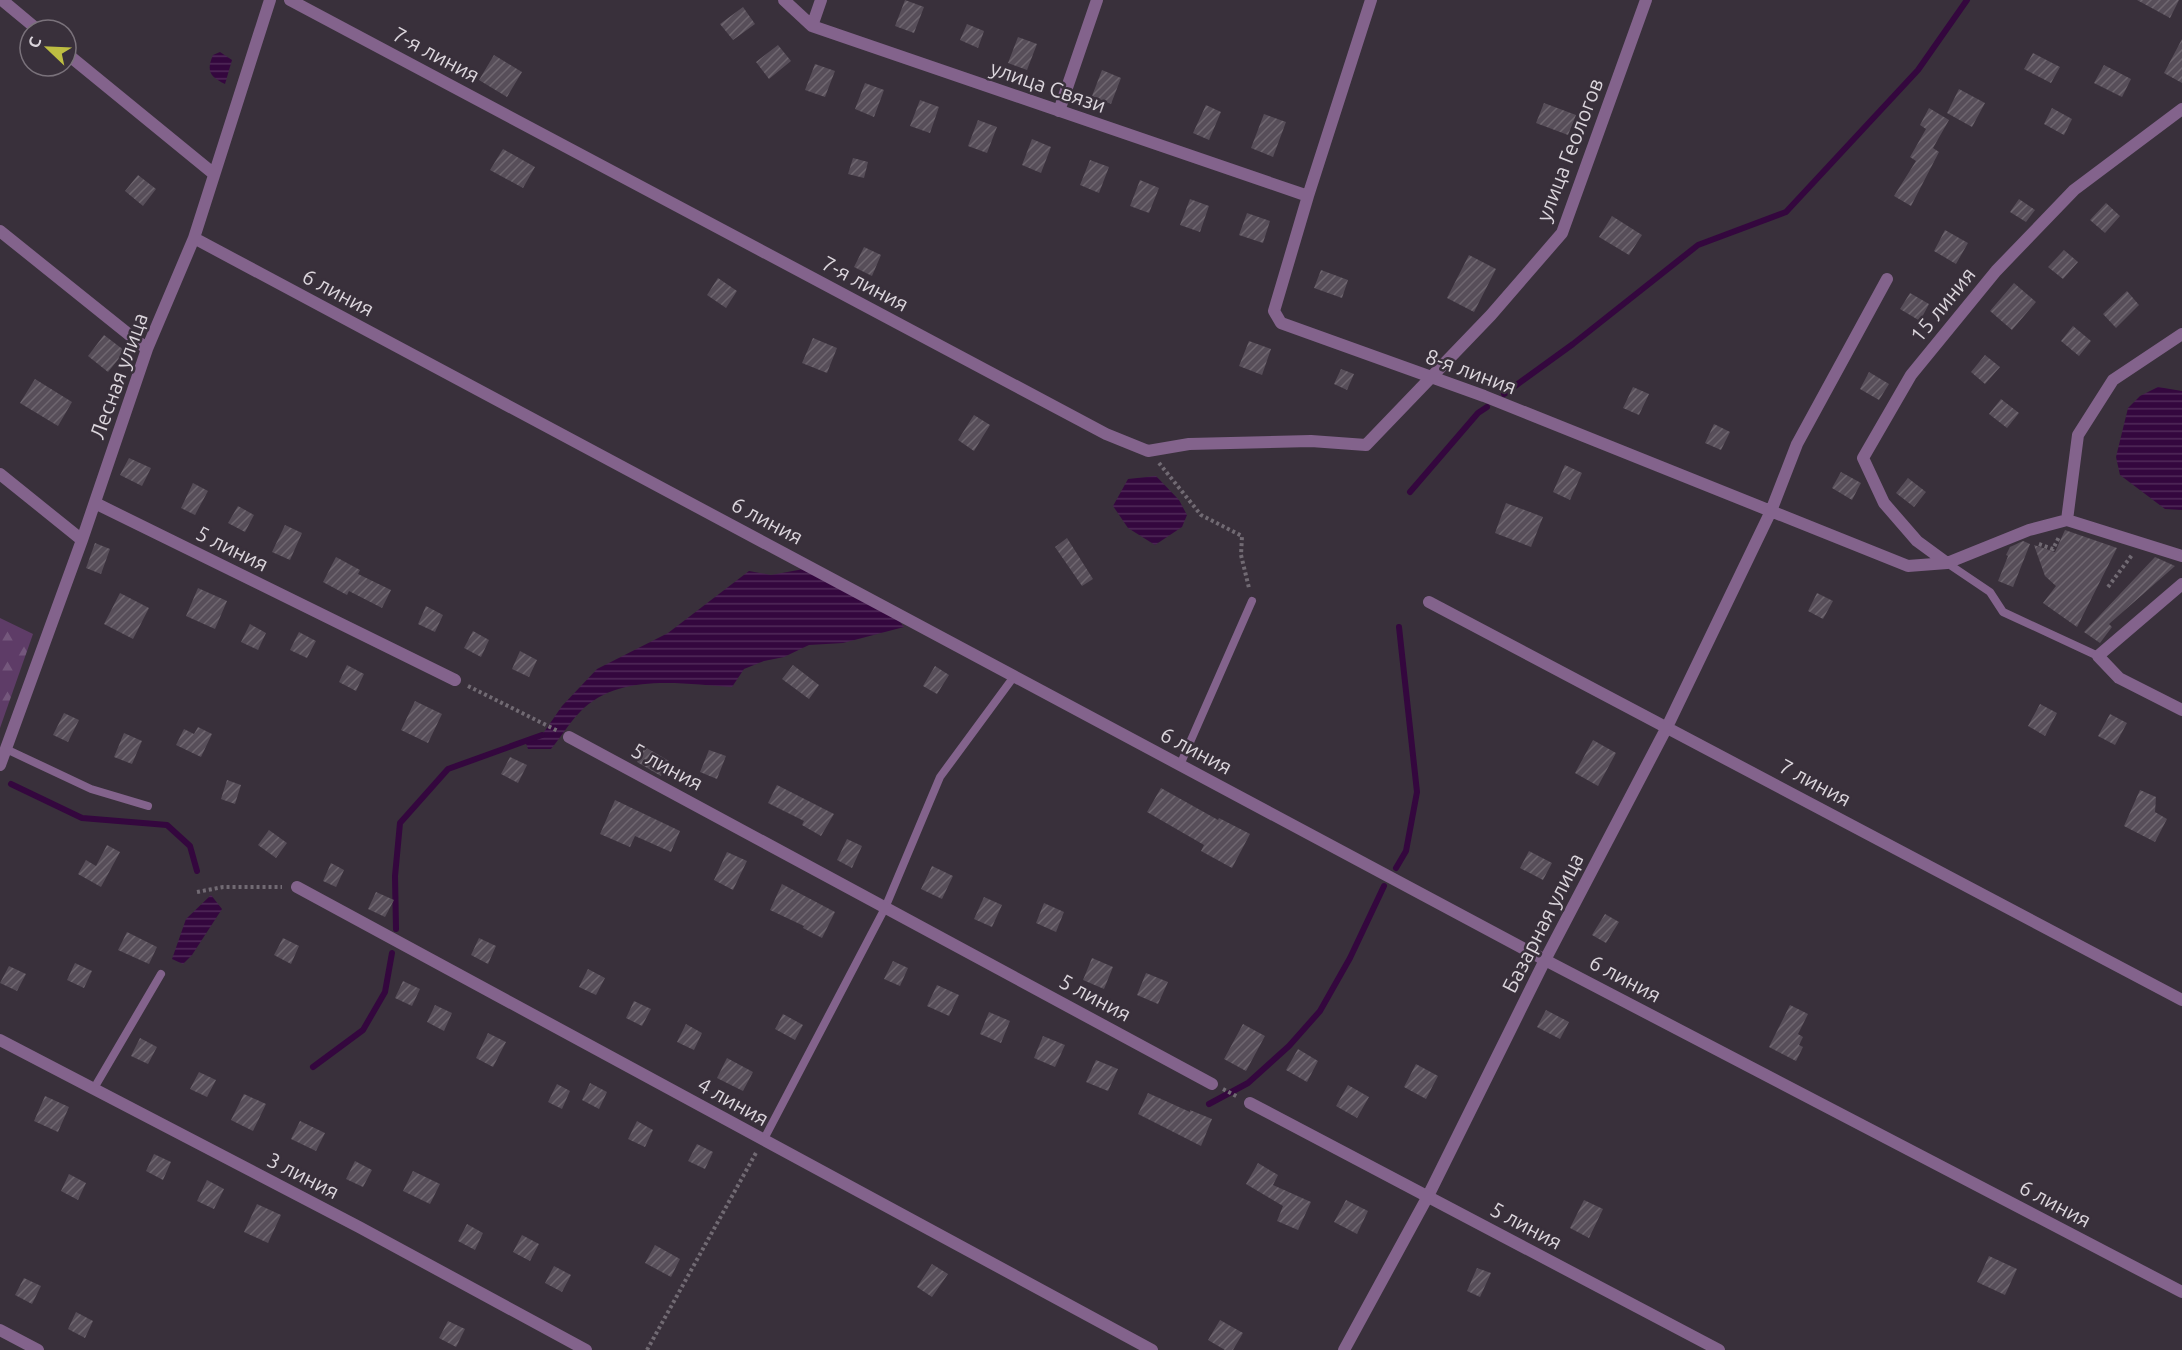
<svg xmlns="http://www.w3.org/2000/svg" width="2182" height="1350" font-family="Ubuntu,sans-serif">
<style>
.forest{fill:url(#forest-firs)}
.water{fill:url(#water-rules)}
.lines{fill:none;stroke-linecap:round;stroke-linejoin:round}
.stream{stroke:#34073e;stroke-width:6}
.building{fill:url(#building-hatch)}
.path{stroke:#716a73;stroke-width:4;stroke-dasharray:3 3;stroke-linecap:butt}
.lane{stroke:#83638c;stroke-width:8}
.street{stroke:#83638c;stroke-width:12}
.labels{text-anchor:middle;stroke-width:5;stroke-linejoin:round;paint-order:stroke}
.street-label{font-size:21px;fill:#dbd5dc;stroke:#39303b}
</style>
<defs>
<pattern id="forest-firs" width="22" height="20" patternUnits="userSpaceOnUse" patternTransform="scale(1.5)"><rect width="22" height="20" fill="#5e3c67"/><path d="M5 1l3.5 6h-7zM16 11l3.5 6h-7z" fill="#74577c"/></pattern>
<pattern id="water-rules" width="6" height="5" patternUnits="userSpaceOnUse" patternTransform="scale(1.5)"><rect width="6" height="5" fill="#34073e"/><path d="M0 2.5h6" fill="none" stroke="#512a59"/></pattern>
<pattern id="building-hatch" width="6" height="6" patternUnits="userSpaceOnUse" patternTransform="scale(1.5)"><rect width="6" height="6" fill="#574e59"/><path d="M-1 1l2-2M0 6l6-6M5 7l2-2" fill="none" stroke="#6f6770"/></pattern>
</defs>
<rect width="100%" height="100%" fill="#39303b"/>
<path class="forest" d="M0,618L33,634L0,728Z"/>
<path class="water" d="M220,52L232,60L225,84C210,77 206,71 213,55Z
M2158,387L2182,391V510L2165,509L2120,475L2116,457L2128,408L2140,396Z
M1156,476L1179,500L1187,515L1182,527L1155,545L1128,528L1113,506L1128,479Z
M809,568L893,613L904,627L843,643L809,645L784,657L764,661L744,669L732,687C683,684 618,672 580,712C569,723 561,737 551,749H528L525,741L542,735L562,706L597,669L668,633L749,571L771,575Z
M211,895L222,909L192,955L183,964L172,959L186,919Z"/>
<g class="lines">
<path class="stream" d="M1504,394L1573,344L1698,245L1786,212L1918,70L1967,0
M1410,492L1478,413L1487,407
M11,784L82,818L167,825L190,846L197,871
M1396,868L1406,851L1417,792L1399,627
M396,929L395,876L400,823L448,769L542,735
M313,1067L363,1030L385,992L392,953
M1209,1104L1248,1083L1289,1046L1320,1011L1350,958L1384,886"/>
</g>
<path class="building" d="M905,0L924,7L914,33L895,26Z
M2137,0H2179L2170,18Z
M743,7L755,24L733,40L720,24Z
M967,24L984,31L978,48L960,40Z
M1018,37L1037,44L1027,70L1008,63Z
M2182,39V83L2164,73Z
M778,45L791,61L769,79L756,62Z
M2033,53L2060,67L2051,83L2024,69Z
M494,55L522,72L507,97L479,80Z
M815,64L835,71L825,97L805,90Z
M2104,65L2131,79L2122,97L2094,83Z
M1102,70L1121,78L1111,104L1092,96Z
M865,83L884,90L874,117L855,109Z
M1959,89L1985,103L1972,127L1947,113Z
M920,100L939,107L930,133L910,126Z
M1544,103L1576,115L1568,135L1536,123Z
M1206,105L1221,112L1209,140L1193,133Z
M1929,108L1949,120L1933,148L1939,152L1911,206L1894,196L1916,161L1910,157L1926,129L1920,125Z
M2052,108L2072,119L2064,135L2044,124Z
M1264,114L1286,122L1273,157L1251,148Z
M978,120L997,127L987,153L968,146Z
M1032,139L1051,147L1041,173L1022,165Z
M503,149L535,167L523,188L490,170Z
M853,158L868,162L864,178L848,174Z
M1090,160L1109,167L1099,193L1080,185Z
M138,175L156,189L143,206L125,191Z
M1140,180L1159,188L1149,213L1130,206Z
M1190,199L1209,206L1200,232L1180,225Z
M2019,199L2035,210L2026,222L2010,212Z
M2106,203L2120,216L2105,233L2090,220Z
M1247,213L1270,221L1263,243L1239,235Z
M1612,216L1642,235L1629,255L1599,237Z
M1945,230L1968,243L1956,264L1934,251Z
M864,247L881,255L872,276L854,267Z
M2064,250L2078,262L2063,279L2048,267Z
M1469,255L1496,269L1474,312L1447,298Z
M1321,270L1348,280L1342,298L1314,288Z
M718,278L737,291L726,308L707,295Z
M2014,283L2036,302L2012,330L1990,311Z
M2127,291L2139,305L2116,328L2103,314Z
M1910,293L1929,304L1920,321L1900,309Z
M2073,326L2091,341L2079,356L2061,341Z
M104,335L125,351L108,372L88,356Z
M813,338L837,348L827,373L802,363Z
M1249,341L1271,349L1262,375L1239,366Z
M1985,355L2000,367L1985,384L1971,372Z
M1341,369L1354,374L1347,390L1334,384Z
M1869,372L1889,384L1879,400L1860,389Z
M35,379L72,402L58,426L20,403Z
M1633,387L1649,394L1639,415L1623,408Z
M2001,399L2019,413L2007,428L1989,414Z
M974,415L990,425L974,451L958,440Z
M1714,424L1730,432L1721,450L1705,443Z
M129,458L151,468L142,486L120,475Z
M1565,465L1582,473L1570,500L1553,492Z
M1841,472L1861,483L1852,500L1832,488Z
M1908,478L1926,492L1914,507L1896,493Z
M193,483L208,491L195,515L181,508Z
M1506,503L1543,517L1531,547L1495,533Z
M238,506L254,515L245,532L228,523Z
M285,525L302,533L290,560L272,552Z
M2065,530L2117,548L2077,627L2043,603L2056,586L2045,576L2034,545L2055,552Z
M1067,538L1093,579L1082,586L1055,547Z
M2023,541L2030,544L2013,587L1998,581L2008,556L2006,555L2010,547Z
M95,543L110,549L101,574L86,568Z
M336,557L360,570L358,574L391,590L382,608L349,591L347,595L323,582Z
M2155,557L2175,566L2109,624L2112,627L2100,643L2084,632Z
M198,588L227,601L215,629L186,616Z
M120,593L149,608L133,639L104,624Z
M1817,593L1833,601L1823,619L1808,611Z
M426,606L443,615L435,632L418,624Z
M250,624L266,633L258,650L241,642Z
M473,631L489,640L481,657L464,648Z
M299,632L316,641L307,658L290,650Z
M520,651L537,660L529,677L512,669Z
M347,665L364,674L356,691L339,682Z
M793,665L819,685L809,699L782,679Z
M935,666L949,675L937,694L923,686Z
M415,701L442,714L428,743L401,730Z
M2040,704L2057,713L2045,736L2028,726Z
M64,713L79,720L68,742L53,735Z
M2110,714L2127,723L2115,745L2098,736Z
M198,727L212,734L201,757L176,745L184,729L194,734Z
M124,733L142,741L132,764L114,757Z
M1593,740L1616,753L1598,786L1575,773Z
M645,747L669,761L661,776L637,762Z
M709,750L726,756L717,779L700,772Z
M510,757L527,765L518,783L501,774Z
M227,780L241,785L235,804L221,799Z
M777,785L834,814L821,836L802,825L804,821L768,803Z
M1161,788L1218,820L1219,818L1250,834L1232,868L1201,851L1204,845L1147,812Z
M2140,790L2156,797L2155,812L2167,819L2155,842L2124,826Z
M615,800L680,831L671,852L635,836L630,847L600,834Z
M269,830L287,843L276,858L258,845Z
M847,839L862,846L852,868L837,860Z
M107,845L120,852L101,887L78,874L86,860L96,866Z
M1529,851L1552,863L1543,880L1520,868Z
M727,852L747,861L733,890L714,880Z
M331,863L344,870L336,887L323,881Z
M932,866L953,876L942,899L921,889Z
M782,884L835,912L822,938L803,928L804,926L770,910Z
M376,892L394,900L385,917L368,909Z
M984,897L1002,905L992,927L974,919Z
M1044,903L1064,912L1056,932L1036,923Z
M1605,914L1619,922L1606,943L1592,935Z
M127,932L157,947L149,964L118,950Z
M283,938L299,946L291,964L274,955Z
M479,938L496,946L488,964L471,955Z
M1092,958L1113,967L1104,989L1083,980Z
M893,961L908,968L900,986L884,979Z
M75,963L92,971L84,988L67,980Z
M9,966L26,974L17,991L0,983Z
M588,969L605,978L596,995L579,987Z
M1146,973L1168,982L1158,1004L1137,995Z
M403,981L420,989L412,1006L395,998Z
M937,985L959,995L949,1016L927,1006Z
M634,1001L651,1009L642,1026L626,1018Z
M435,1005L452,1013L444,1031L427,1022Z
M1790,1005L1808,1014L1798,1034L1803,1037L1799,1045L1803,1047L1796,1061L1769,1047Z
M1546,1010L1569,1022L1560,1039L1537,1027Z
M989,1012L1010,1021L1001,1043L980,1034Z
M783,1014L803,1025L795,1040L775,1029Z
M686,1024L702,1033L694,1050L677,1042Z
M1243,1024L1265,1036L1246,1071L1224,1059Z
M488,1033L506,1042L493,1067L476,1058Z
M1043,1036L1065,1045L1055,1067L1034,1058Z
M140,1038L157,1047L148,1064L131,1056Z
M1298,1049L1318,1061L1307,1082L1286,1070Z
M727,1058L753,1072L743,1091L717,1078Z
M1096,1060L1118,1069L1108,1091L1086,1082Z
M1416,1064L1438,1076L1426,1099L1404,1087Z
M199,1072L216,1080L207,1097L190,1089Z
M590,1083L607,1092L599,1109L582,1100Z
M557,1084L570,1091L562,1109L548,1102Z
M1348,1085L1369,1097L1357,1118L1336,1106Z
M1148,1093L1190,1112V1110L1212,1119L1201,1146L1138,1114Z
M244,1094L266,1104L253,1131L231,1120Z
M45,1096L69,1107L58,1132L34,1121Z
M300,1121L325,1133L316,1151L291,1139Z
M637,1121L653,1130L645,1147L628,1139Z
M697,1144L713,1152L705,1169L688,1161Z
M154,1154L171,1162L163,1180L146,1171Z
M355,1161L372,1170L363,1187L346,1179Z
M1258,1163L1278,1175L1273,1185L1311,1202L1298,1230L1277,1221L1283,1206L1246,1184Z
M413,1171L440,1184L430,1204L403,1191Z
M69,1174L86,1183L78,1200L61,1191Z
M207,1180L224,1189L214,1209L197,1201Z
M1346,1200L1368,1211L1357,1234L1334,1222Z
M1584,1200L1603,1209L1589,1238L1570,1228Z
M257,1204L281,1215L268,1243L244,1232Z
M467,1224L483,1233L475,1250L458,1241Z
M522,1235L539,1244L530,1261L513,1252Z
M655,1245L680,1259L671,1277L645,1263Z
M1989,1256L2017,1269L2005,1295L1977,1282Z
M932,1264L948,1274L932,1297L917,1287Z
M554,1266L571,1275L562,1292L545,1283Z
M1477,1268L1491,1273L1480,1297L1467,1291Z
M24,1278L41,1286L32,1304L15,1295Z
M76,1312L93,1321L85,1338L68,1329Z
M1220,1320L1243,1333L1233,1350H1225L1208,1340Z
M448,1321L465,1329L456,1347L439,1338Z"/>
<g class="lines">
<path class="path" d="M1159,463L1201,515L1242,536L1241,555L1249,588
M2039,544L2053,549L2059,537
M2108,587L2132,555
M468,686L558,731
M197,892L223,887H282
M1223,1089L1238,1097
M647,1350L757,1151"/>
<path class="lane" d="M1947,563L1990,592L2003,612L2098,656
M6,749L91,789L148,806
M1180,765L1252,601
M93,1090L161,974
M763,1141L885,908L940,777L1015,675"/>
<path class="street" d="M2,0L38,30
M290,0L1106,434L1148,451L1189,444L1311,441L1366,445L1491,315L1562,233L1646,0
M784,0L812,26L1308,196
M1371,0L1308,196L1274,311L1281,323L1484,396L1908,566L1947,563L2029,530L2067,520L2182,556
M812,26L821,0
M66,53L214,174
M1059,111L1097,0
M0,231L147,349
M194,238L1545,960L2182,1292
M0,474L82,540
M95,503L455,680
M2067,520L2078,435L2113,380L2182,334
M1947,563L1917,541L1884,503L1863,458L1911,375L1996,271L2074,190L2182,109
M2182,584L2098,656L2119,678L2182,710
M1429,602L2182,1000
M569,737L1212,1084
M0,765L82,540L147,349L194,238L270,0
M297,887L1152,1350
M0,1040L359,1227L586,1350
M1250,1103L1719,1350
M0,1330L38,1350
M1344,1350L1428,1196L1545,960L1667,727L1771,511L1797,444L1887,279"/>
</g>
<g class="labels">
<g class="street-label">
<text transform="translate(436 55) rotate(28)" y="7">7-я линия</text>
<text transform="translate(1048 87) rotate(19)" y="7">улица Связи</text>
<text transform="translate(1570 150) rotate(-69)" y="7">улица Геологов</text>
<text transform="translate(865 284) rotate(28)" y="7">7-я линия</text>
<text transform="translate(338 293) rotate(28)" y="7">6 линия</text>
<text transform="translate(1943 305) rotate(-51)" y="7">15 линия</text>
<text transform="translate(1471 372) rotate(20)" y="7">8-я линия</text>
<text transform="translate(119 376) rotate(-70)" y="7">Лесная улица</text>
<text transform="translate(767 521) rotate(28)" y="7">6 линия</text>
<text transform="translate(232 549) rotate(26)" y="7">5 линия</text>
<text transform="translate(1196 751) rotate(28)" y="7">6 линия</text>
<text transform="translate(667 767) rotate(28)" y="7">5 линия</text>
<text transform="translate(1815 783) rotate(28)" y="7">7 линия</text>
<text transform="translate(1543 923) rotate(-63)" y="7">Базарная улица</text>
<text transform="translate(1625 979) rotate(28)" y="7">6 линия</text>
<text transform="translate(1095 998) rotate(28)" y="7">5 линия</text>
<text transform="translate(733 1102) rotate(29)" y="7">4 линия</text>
<text transform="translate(303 1176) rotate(27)" y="7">3 линия</text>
<text transform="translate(2055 1204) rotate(28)" y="7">6 линия</text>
<text transform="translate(1526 1226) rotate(28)" y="7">5 линия</text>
</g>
</g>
<g transform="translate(48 48) rotate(293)"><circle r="28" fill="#39303b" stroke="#7a727b" stroke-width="1.5"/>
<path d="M0-4.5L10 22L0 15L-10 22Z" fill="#bebe42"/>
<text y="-9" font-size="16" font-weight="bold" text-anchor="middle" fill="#dbd5dc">С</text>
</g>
</svg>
